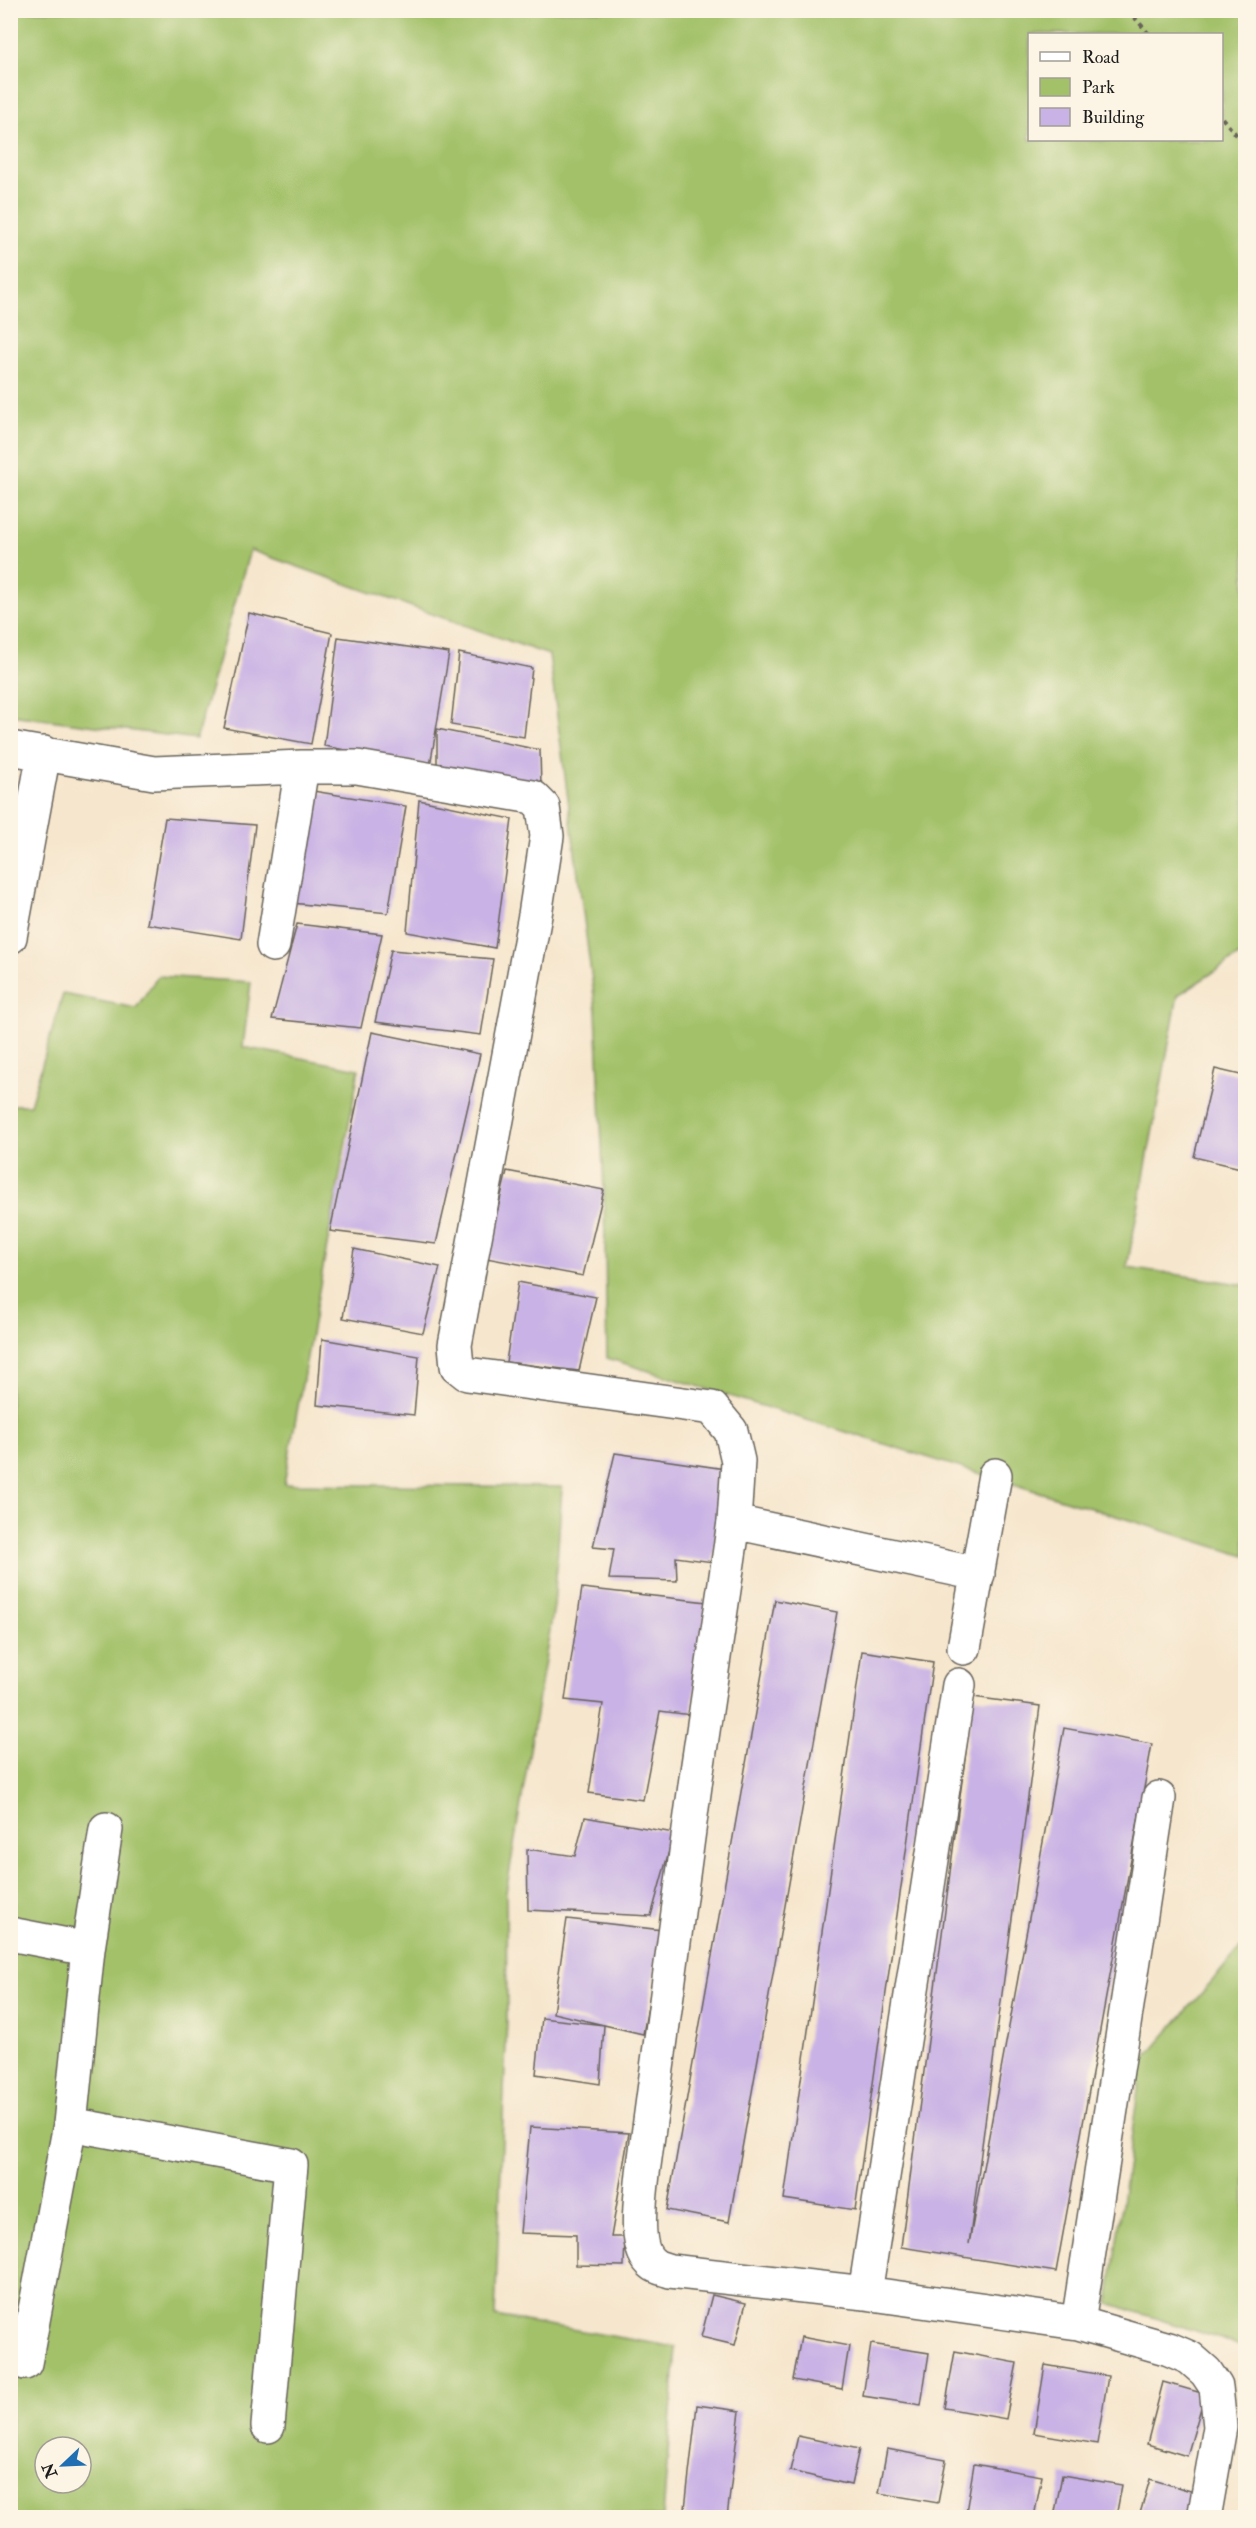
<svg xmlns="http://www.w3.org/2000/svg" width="1256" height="2528" font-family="'IM FELL Double Pica',serif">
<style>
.green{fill:#a3c169;stroke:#606e42;stroke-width:1.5;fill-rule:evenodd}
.building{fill:#c9b2e5}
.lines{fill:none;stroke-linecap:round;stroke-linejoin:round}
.minor-casing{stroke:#68635a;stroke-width:36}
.path{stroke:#68635a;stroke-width:4;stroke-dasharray:4.5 4.5;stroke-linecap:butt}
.minor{stroke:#fff;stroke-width:33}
</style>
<rect width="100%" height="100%" fill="#fcf5e5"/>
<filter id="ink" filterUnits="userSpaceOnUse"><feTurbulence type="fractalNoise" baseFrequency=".0167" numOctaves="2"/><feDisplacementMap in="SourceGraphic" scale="12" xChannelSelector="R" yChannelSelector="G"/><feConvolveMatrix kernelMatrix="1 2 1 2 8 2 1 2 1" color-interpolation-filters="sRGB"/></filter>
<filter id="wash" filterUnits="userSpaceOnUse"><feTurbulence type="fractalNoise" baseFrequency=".008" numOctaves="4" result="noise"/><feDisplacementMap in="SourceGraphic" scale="24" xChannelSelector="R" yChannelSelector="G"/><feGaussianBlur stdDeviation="1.35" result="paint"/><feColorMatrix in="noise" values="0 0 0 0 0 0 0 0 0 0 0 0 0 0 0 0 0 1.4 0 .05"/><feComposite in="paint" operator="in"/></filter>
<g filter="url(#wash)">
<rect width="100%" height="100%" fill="#f6e6cd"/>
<path class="green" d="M11,11H1245V952L1178,995L1127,1267L1245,1285V1556L607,1358L604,1190L596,1011L549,655L250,550L196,739L11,715ZM1030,34H1222V140H1030Z
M158,976L251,982L243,1047L359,1069L284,1484L562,1487L554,1606L506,1893L507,2019L495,2316L676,2347L663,2517H11L10,1105H30L63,994L136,1008ZM45,2447H81V2483H45Z
M1245,1943V2347L1108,2303L1142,2062Z"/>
<g id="blocks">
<path class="building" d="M249,613L332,633L311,744L224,728Z
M338,637L449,653L430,766L324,746Z
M459,653L532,668L524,737L451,725Z
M437,729L540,750L541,788L437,772Z
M313,791L406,806L388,913L292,903Z
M419,800L512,819L495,948L407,932Z
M165,818L255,825L241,939L147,924Z
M297,924L382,934L361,1028L272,1019Z
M391,950L493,959L481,1035L375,1022Z
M372,1032L480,1054L436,1244L330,1231Z
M1215,1069L1245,1076V1169L1194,1157Z
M507,1171L604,1190L583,1276L486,1258Z
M354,1249L440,1267L423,1333L343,1318Z
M518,1282L596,1297L579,1371L506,1362Z
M322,1339L419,1356L414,1415L317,1405Z
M615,1453L725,1469L713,1562L676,1557L677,1581L609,1579L614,1549L593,1547Z
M582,1588L707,1602L691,1715L660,1711L643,1800L589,1793L603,1704L565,1700Z
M775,1600L837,1612L729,2222L667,2210Z
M862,1651L933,1662L855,2210L784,2199Z
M973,1697L1040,1706L969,2244L1064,1728L1152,1744L1056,2272L901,2247Z
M585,1817L674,1833L651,1916L528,1910L527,1849L575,1856Z
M567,1919L662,1930L643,2034L604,2025L600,2084L536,2074L542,2018L604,2025L553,2013Z
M530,2127L629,2133L611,2237H625L624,2266L576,2265V2235L520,2233Z
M712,2295L746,2303L735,2345L701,2337Z
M801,2337L849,2346L842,2389L793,2380Z
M871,2344L929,2353L921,2405L863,2396Z
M955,2351L1017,2363L1006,2419L945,2408Z
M1045,2365L1108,2376L1097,2444L1034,2433Z
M1163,2382L1205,2394L1187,2456L1147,2444Z
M697,2405L740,2411L727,2517H684Z
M798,2436L859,2449L851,2485L790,2471Z
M887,2449L946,2460L938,2503L879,2493Z
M974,2464L1042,2476L1034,2517H994L966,2512Z
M1062,2475L1122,2485L1116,2517H1054Z
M1150,2479L1194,2492L1186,2517H1139Z"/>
</g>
</g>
<g filter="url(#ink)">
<use href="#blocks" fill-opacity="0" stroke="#68635a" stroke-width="1.5"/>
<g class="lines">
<g class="minor-casing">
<path id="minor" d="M10,748L154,773L302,767H357L515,794L533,797L543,807L547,836L535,915L455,1345L457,1366L467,1374L712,1408L731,1431L738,1461L734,1522L696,1778L643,2173C641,2196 632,2249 653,2264C657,2268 665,2269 670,2271L865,2293L1078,2323L1169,2349L1190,2358L1206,2372L1216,2387L1220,2427L1204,2518
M10,937L44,753
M273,945L302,767
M734,1522L978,1574
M964,1648L995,1475
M10,1934L88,1949L70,2124L291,2165L268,2426
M88,1949L106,1829
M865,2293L959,1685
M1078,2323L1159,1798
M25,2363L70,2124"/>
</g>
<path class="path" d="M1128,10L1149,34
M1222,118L1246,146"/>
<use href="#minor" class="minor"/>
</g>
</g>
<rect width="1256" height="2528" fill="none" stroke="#fcf5e5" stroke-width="36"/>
<rect x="1028" y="33" width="195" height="108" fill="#fcf5e5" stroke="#a29e95" stroke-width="1.5"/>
<rect x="1040" y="52" width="30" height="9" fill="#ffffff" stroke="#a29e95" stroke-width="1.5"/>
<text x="1082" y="63" font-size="18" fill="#1c1c1c">Road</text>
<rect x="1040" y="78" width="30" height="18" fill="#a3c169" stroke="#a29e95" stroke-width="1.5"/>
<text x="1082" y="93" font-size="18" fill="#1c1c1c">Park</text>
<rect x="1040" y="108" width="30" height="18" fill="#c9b2e5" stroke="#a29e95" stroke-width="1.5"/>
<text x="1082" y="123" font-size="18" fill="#1c1c1c">Building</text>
<g transform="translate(63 2465) rotate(247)"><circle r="28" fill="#fcf5e5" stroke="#a29e95" stroke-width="1.5"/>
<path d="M0-4.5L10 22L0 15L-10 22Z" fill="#1f6fb2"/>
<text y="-9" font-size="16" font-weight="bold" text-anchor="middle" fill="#1c1c1c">N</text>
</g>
</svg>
